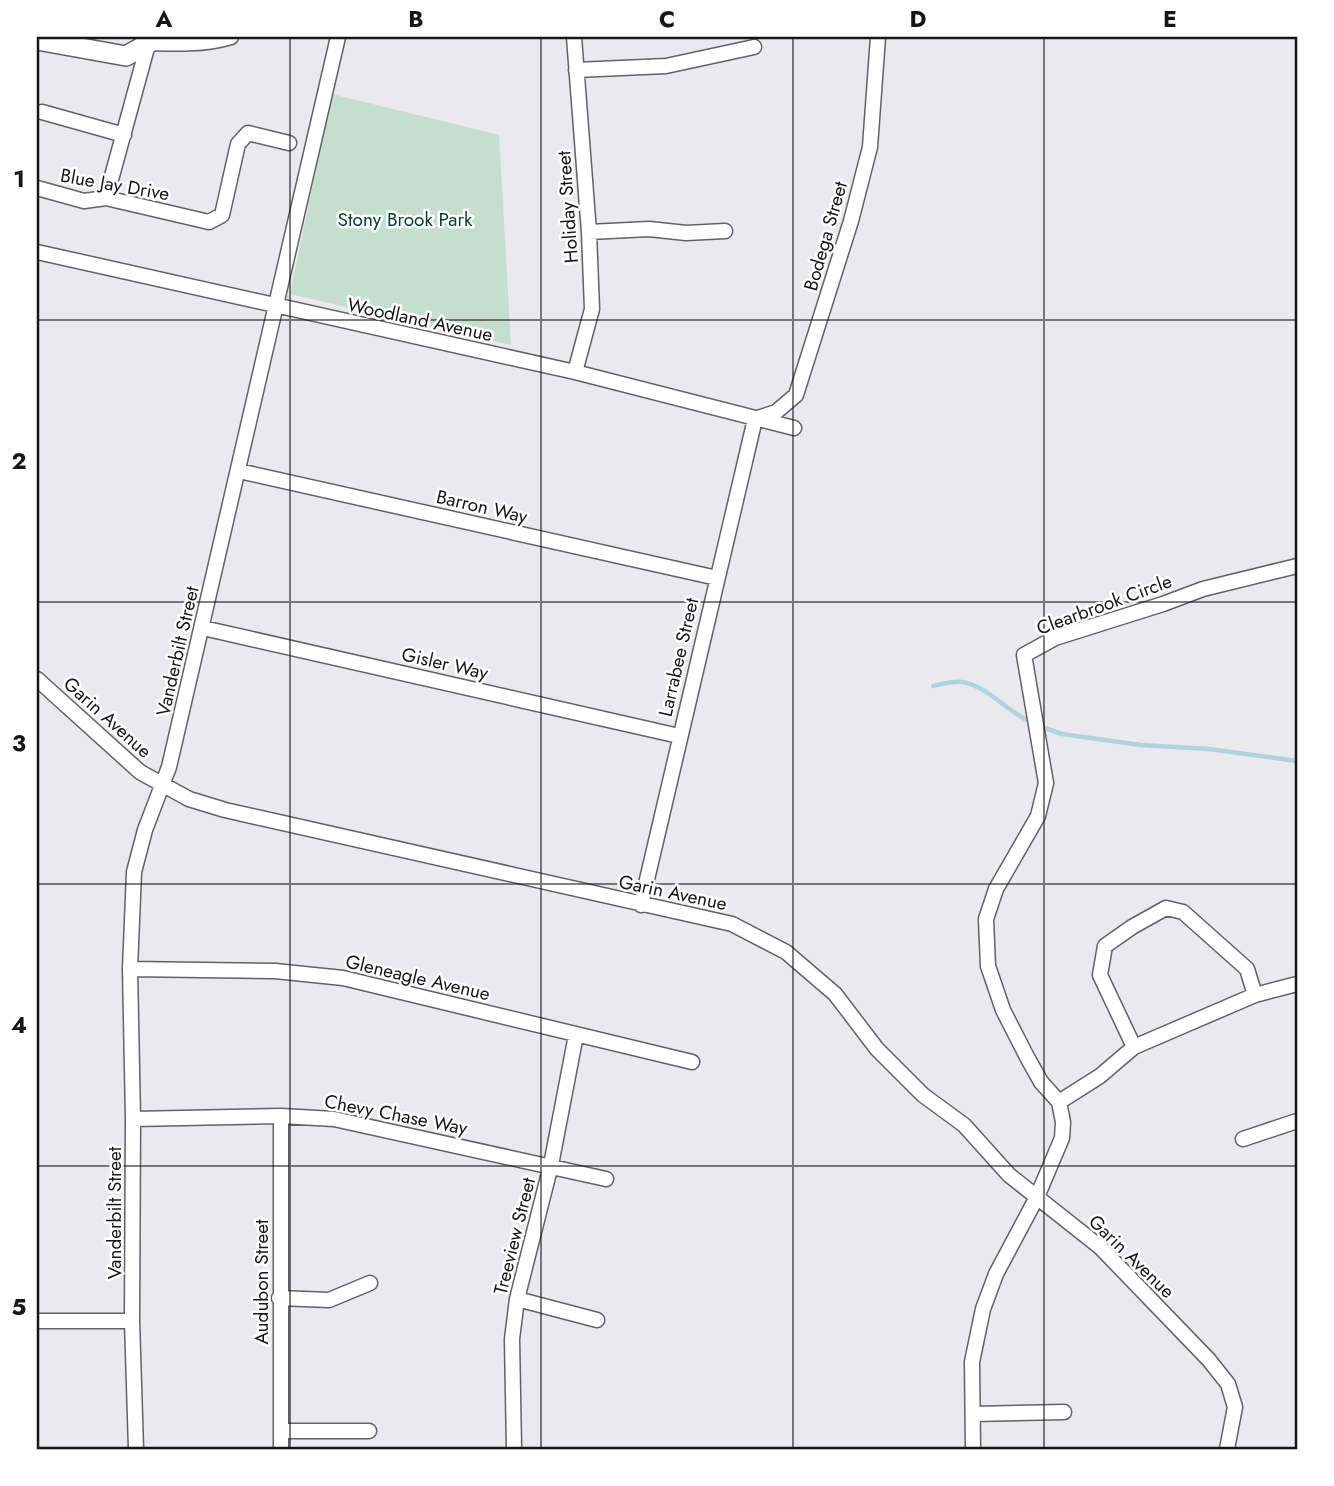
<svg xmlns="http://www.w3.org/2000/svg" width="1334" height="1486" font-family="Jost,sans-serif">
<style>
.green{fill:#c5ded0}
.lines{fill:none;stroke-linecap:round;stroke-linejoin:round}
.stream{stroke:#b0d3df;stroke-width:4.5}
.minor-casing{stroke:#626265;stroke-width:17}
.secondary-casing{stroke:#626265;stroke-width:22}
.minor{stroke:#fff;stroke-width:14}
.secondary{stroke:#fff;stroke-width:19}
.grid{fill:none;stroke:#161617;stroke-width:2;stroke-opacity:0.55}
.labels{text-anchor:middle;stroke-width:5;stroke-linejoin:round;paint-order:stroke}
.street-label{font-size:19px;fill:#161617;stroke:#fff}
.park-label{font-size:19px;fill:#03422c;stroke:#fff}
.neatline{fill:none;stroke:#161617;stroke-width:2.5}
.grid-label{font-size:23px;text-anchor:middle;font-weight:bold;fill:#161617}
</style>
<rect width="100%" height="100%" fill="#eaeaee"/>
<path class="green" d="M332,94L499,135L511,345L290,294Z"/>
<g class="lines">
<path class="stream" d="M933,686C942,684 953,681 962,682C988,686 1007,712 1031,722
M1039,726L1062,734L1141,745L1209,749L1297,761"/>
<g class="minor-casing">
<path id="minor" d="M574,37L589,232L592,309L575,372
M149,43C176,44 204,45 231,37
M576,70L666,66L754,47
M42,112L124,135
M37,188L84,201L106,198L209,222L222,215L238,144L248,133L289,143
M106,198L150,37
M589,232L649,229L686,233L725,231
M37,252L575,372L794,428
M239,471L717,578
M203,628L679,736
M37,679L140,772L189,799L225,810L732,924L786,952L835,994L877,1049L923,1095L964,1125L1009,1175L1100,1247L1209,1360L1228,1384L1235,1407L1227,1449
M641,905L755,419L776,412L796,395L851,221L870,147L878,37
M130,969L275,971L343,978L692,1062
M1134,1047L1100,975L1105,946L1132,927L1166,908L1183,912L1247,969L1255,995
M1059,1102L1100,1076L1134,1047L1255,995L1297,984
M281,1116V1449
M133,1119L281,1116L334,1119L606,1179
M1243,1139L1297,1121
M279,1298L329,1300L370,1283
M517,1299L597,1320
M37,1321H132
M973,1414L1064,1412
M281,1431H369
M136,1449L132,1321L133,1119L130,969L134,872L145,830L169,767L338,37
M514,1449L512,1339L517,1299L551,1165L576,1035
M973,1449L972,1362L983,1309L996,1274L1037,1197L1062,1138L1063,1122L1059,1102L1041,1082L1027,1057L1003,1010L988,966L986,919L996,889L1038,816L1046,783L1024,655L1055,638L1163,604L1203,589L1297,566"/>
</g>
<g class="secondary-casing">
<path id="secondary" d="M37,40L126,56L149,43"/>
</g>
<use href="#minor" class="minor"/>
<use href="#secondary" class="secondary"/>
</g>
<path class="grid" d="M290,37V1449M541,37V1449M793,37V1449M1044,37V1449M37,320H1297M37,602H1297M37,884H1297M37,1166H1297"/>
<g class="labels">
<g class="street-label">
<text transform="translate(115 184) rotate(10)" y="7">Blue Jay Drive</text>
<text transform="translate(567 207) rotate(-94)" y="7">Holiday Street</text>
<text transform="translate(825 236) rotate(-74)" y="7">Bodega Street</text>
<text transform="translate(420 319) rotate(12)" y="7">Woodland Avenue</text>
<text transform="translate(482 506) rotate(13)" y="7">Barron Way</text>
<text transform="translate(1104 604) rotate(-20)" y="7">Clearbrook Circle</text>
<text transform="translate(177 651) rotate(-77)" y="7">Vanderbilt Street</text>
<text transform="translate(678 657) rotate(-77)" y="7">Larrabee Street</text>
<text transform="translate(445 663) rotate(13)" y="7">Gisler Way</text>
<text transform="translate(108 717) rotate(42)" y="7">Garin Avenue</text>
<text transform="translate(673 892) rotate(12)" y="7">Garin Avenue</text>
<text transform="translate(418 977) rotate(13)" y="7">Gleneagle Avenue</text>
<text transform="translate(396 1114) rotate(11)" y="7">Chevy Chase Way</text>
<text transform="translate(114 1213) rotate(-90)" y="7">Vanderbilt Street</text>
<text transform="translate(514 1236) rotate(-76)" y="7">Treeview Street</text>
<text transform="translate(1132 1256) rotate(44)" y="7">Garin Avenue</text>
<text transform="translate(261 1282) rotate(-90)" y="7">Audubon Street</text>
</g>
<g class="park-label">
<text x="405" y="226">Stony Brook Park</text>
</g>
</g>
<rect width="1334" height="1486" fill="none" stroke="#ffffff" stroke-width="77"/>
<rect x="38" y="38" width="1258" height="1410" class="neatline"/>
<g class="grid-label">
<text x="164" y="27">A</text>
<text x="416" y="27">B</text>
<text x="667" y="27">C</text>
<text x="918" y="27">D</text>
<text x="1170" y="27">E</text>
<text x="19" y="187">1</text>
<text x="19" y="469">2</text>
<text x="19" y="751">3</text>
<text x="19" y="1033">4</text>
<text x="19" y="1315">5</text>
</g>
</svg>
